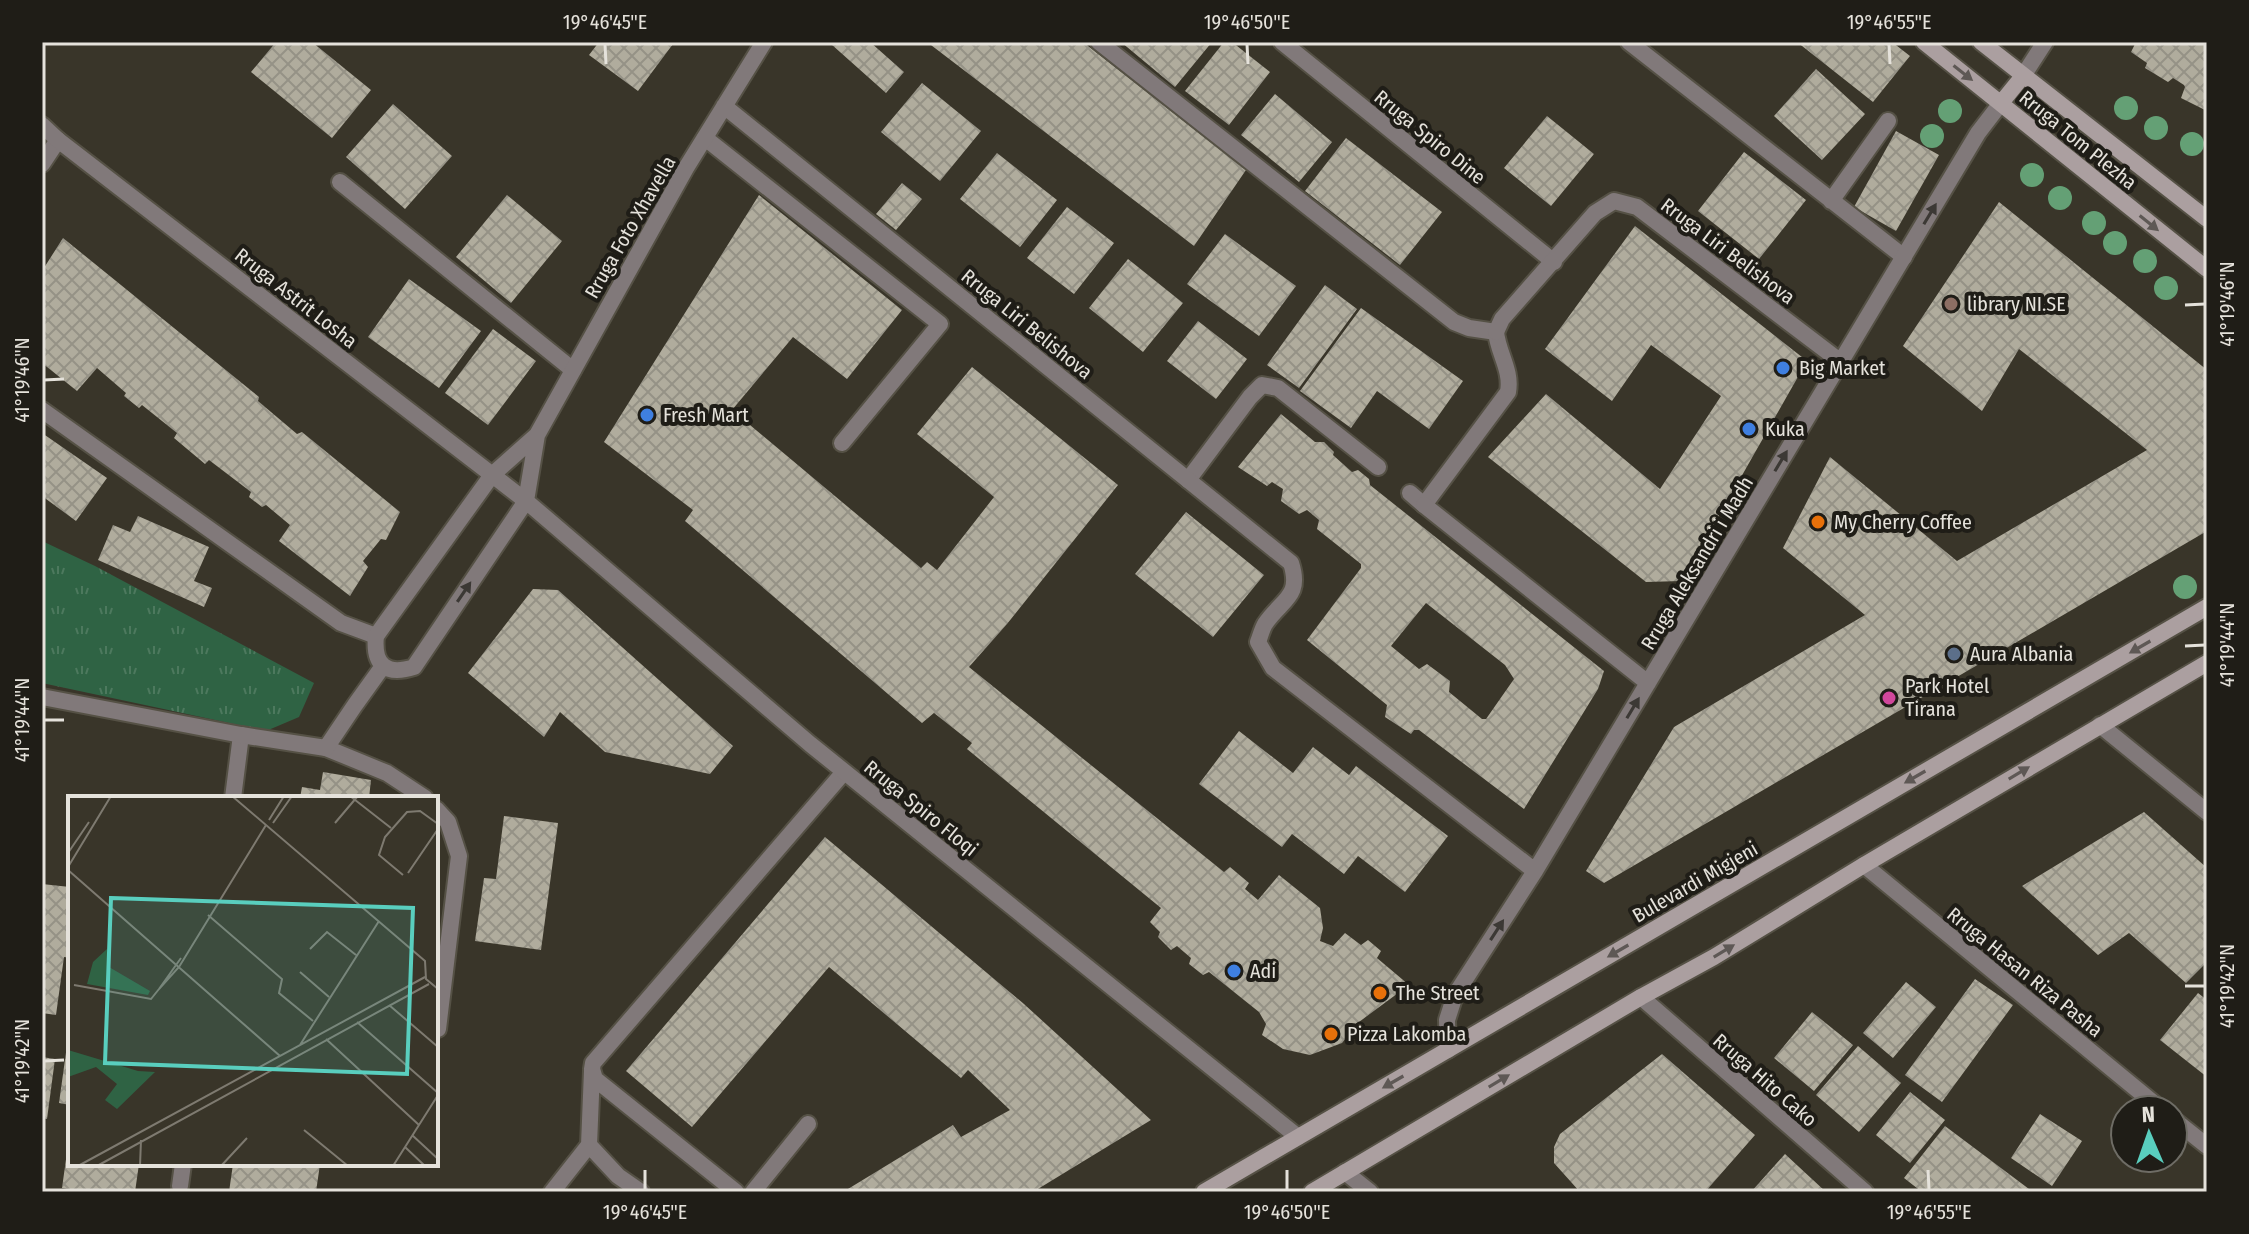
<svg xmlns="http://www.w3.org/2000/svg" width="2249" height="1234" font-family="'Fira Sans Condensed',sans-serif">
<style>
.grass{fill:url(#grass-tufts)}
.building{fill:url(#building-cross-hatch);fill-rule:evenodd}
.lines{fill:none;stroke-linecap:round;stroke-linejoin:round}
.service-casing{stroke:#555145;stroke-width:20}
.pedestrian-casing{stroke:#555145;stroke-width:20}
.minor-casing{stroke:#555145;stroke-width:20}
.secondary-casing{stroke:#555145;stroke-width:20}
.service{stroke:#81797a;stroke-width:16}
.pedestrian{stroke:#81797a;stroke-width:16}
.minor{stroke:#81797a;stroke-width:16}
.secondary{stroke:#ab9fa0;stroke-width:16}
.tree{fill:#64a075}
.oneway{fill:#5e5855}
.oneway2{fill:#3c3935}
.ticks{fill:none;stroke:#e5e2db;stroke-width:3}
.education-dot{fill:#8d6e63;stroke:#1f1d17;stroke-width:3}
.shop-dot{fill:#3f7fe0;stroke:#1f1d17;stroke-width:3}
.food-dot{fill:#e8710a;stroke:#1f1d17;stroke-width:3}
.service-dot{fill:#5c6f8a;stroke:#1f1d17;stroke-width:3}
.hotel-dot{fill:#d1479c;stroke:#1f1d17;stroke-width:3}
.labels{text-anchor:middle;stroke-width:8;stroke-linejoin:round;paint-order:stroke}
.street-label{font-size:20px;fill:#e5e2db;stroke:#1f1d17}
.poi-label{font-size:20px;fill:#e5e2db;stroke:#1f1d17;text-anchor:start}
.inset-road{fill:none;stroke:#7e7a70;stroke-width:2}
.view{fill:#59cebe;fill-opacity:0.15;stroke:#59cebe;stroke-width:4}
.inset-edge{fill:none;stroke:#e5e2db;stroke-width:4}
.neatline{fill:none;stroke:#e5e2db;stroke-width:3}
.ticks-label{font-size:20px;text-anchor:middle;fill:#e5e2db}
</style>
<defs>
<pattern id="grass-tufts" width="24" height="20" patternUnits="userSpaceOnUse" patternTransform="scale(2)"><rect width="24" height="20" fill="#2f6344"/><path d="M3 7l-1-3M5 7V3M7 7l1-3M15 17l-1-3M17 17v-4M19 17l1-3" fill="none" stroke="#4d795e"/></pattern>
<pattern id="building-cross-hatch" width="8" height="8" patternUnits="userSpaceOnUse" patternTransform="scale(2)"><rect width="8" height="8" fill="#b0ac9d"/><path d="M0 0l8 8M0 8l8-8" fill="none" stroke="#959286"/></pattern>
</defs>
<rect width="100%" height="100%" fill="#393529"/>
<path class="grass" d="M42,541L95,566L314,683L299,717L266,731L42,683Z"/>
<path class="building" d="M276,42H312L371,90L332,138L251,72Z
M599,42H671L673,44L638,91L589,55Z
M832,42H870L904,72L886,93L831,44Z
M927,42H1083L1246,170L1194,246Z
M1121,42H1212L1175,87Z
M1224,42H1232L1270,72L1229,125L1185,91Z
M1797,42H1892L1910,56L1873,102Z
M2136,42H2207V111L2181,98L2185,87L2184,85L2173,78L2168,82L2145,68L2147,63L2131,52Z
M1816,69L1865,114L1822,160L1774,116Z
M922,83L981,131L940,181L881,132Z
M1275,94L1332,142L1299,182L1241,135Z
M393,104L452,156L405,209L346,157Z
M1547,116L1594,154L1551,206L1504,168Z
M1896,131L1939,155L1896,231L1854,207Z
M1346,138L1442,212L1400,265L1305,191Z
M1744,152L1806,200L1759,259L1698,211Z
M997,153L1057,200L1020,247L960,199Z
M902,183L922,199L896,230L876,214Z
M507,195L562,241L511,303L456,257Z
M759,195L902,310L847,379L793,337L732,410L921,568L927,562L937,570L994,497L917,434L972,367L1118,485L1007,624L969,667L1224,872L1230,867L1249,883L1245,889L1258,900L1279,875L1320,908L1323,928L1320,941L1333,946L1345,933L1361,945L1368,940L1381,951L1377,958L1409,985L1359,1022L1342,1043L1310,1055L1283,1049L1262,1035L1266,1024L1259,1012L1209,972L1203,975L1189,964L1191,958L1177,946L1171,950L1158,937L1160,932L1150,922L1161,908L967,749L972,743L934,713L922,723L685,521L693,510L604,442Z
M1999,202L2207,370V531L1604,883L1586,871L1674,727L1865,615L1783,548L1830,457L1957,561L2147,450L2019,349L1982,411L1903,346Z
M1067,207L1114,243L1074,294L1027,258Z
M1635,226L1807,361L1682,581L1646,582L1488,457L1546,394L1660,489L1721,396L1651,345L1612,401L1545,349Z
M1225,234L1296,286L1259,336L1187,284Z
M63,238L259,397L258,401L297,434L302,432L400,512L386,540L381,539L363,561L368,567L350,596L279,541L290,525L266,505L262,507L249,497L251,492L209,460L205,464L174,438L177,433L142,405L139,408L124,396L126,393L97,368L77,391L42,363V283L45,279L42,271Z
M1128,259L1183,303L1143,352L1089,308Z
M409,279L481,331L439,388L368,337Z
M1325,285L1357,309L1299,388L1267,365Z
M1361,308L1463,381L1429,429L1377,391L1351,428L1300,391Z
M1198,321L1247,359L1216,399L1167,361Z
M493,329L536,361L488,425L445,393Z
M1281,414L1315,442H1324L1334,452L1333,455L1352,472L1358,470L1369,479L1370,485L1604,671L1598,689L1524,809L1419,730H1414L1411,734L1385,717L1387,705L1307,640L1361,568V564L1317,529L1319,520L1307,510L1299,514L1281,501L1283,489L1272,482L1267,486L1238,467ZM1426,603L1505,665L1514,679L1486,719H1482L1449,692L1450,681L1427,664L1419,669L1391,646Z
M42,433L107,478L76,521L42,496Z
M1186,512L1264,575L1213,637L1135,574Z
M138,516L209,547L194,581L212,588L204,607L98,560L113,525L130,532Z
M533,589L558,590L733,746L710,774L605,752L560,712L544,737L468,673Z
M1239,731L1293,773L1313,747L1349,775L1356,766L1448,836L1405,892L1358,856L1344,874L1292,834L1282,847L1199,784Z
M323,772L371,780L369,798H300L302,787L320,790Z
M2144,812L2207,868V962L2186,983L2129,933L2098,955L2022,886Z
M504,816L558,823L541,950L475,941L484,878L496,879Z
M825,837L1024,1004L1151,1120L1033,1192H843L953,1125L961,1137L1010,1110L968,1070L961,1078L829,967L692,1127L626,1071Z
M42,884L70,887V958L64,957L56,1015L42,1013Z
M1975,979L2013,1005L1942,1102L1905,1075Z
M1906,982L1936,1007L1893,1058L1863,1033Z
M2198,993L2207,1000V1077L2160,1040Z
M1812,1012L1853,1045L1814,1091L1774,1058Z
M68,1038H70V1105L59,1103Z
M1858,1046L1901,1083L1859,1132L1816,1095Z
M1662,1054L1755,1135L1705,1192H1580L1554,1163V1147L1560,1134Z
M42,1057L55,1059L47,1119L42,1118Z
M1910,1092L1945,1120L1910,1163L1876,1135Z
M2040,1114L2082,1141L2052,1186L2011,1158Z
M1945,1126L2033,1192H1922L1904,1178Z
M68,1145H70V1164H139L135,1192H93L62,1188Z
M1785,1154L1826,1192H1751Z
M233,1164H320L316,1192H229Z"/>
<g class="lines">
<g class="service-casing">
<path id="service" d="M1099,42L1454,322L1469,328L1496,332C1498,353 1512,370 1508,392L1424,505L1410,493
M1282,42L1554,262
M1629,42L1904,257
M705,138L940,324L842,443
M42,164L58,140
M340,182L573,370
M1831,201L1888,121
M42,410L341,623L376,636
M1188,480L1250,397L1262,385L1278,388L1378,467
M326,748L387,773L425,798
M233,798L241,735
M436,809L448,822L459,856L438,1029
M592,1071L589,1145L618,1176L641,1192
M1345,1172L1370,1192
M180,1186L183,1164
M552,1192L589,1145
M736,1192L595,1079L592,1069L593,1063L844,772
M753,1192L808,1124"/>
</g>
<g class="pedestrian-casing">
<path id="pedestrian" d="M2023,76L2045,42"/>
</g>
<g class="minor-casing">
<path id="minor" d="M724,106L1291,563C1302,597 1282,599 1265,624C1262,629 1260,637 1258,642L1273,668L1535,871
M42,125L58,140L526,501L810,744L1298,1137
M1496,332L1502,319L1595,213L1614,201L1637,207L1841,362
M537,435L492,475L376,636C373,665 386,676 414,667L526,501L537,435L686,168L764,42
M1424,505L1648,683
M42,697L241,735L326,748L355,705L383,666
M2100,725L2207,812
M1864,865L2162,1110
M1641,997L1865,1192
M1448,1050L1447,1020L1455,995L1535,871L1978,133L2001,103
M2173,1119L2207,1146"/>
</g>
<g class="secondary-casing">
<path id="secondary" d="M1924,42L2207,269
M1981,42L2207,219
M2001,103L2023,76
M1204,1192L2207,607
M1312,1192L1641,997L1714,957L1864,865L2207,663"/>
</g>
<use href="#service" class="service"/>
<use href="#pedestrian" class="pedestrian"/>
<use href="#minor" class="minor"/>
<use href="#secondary" class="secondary"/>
</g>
<g class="tree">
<circle cx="2126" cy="108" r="12"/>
<circle cx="1950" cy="111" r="12"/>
<circle cx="2156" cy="128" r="12"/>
<circle cx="1932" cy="136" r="12"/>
<circle cx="2192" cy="144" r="12"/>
<circle cx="2032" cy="175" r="12"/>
<circle cx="2060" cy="198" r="12"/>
<circle cx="2094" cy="223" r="12"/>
<circle cx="2115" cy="243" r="12"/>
<circle cx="2145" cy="261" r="12"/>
<circle cx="2166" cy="288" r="12"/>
<circle cx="2185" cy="587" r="12"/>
</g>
<defs><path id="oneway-solid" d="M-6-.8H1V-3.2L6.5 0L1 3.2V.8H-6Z" transform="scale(2)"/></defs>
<g class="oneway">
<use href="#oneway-solid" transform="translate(1963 73) rotate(38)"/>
<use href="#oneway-solid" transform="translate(2149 223) rotate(39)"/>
<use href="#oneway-solid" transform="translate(2140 647) rotate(150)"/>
<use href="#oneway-solid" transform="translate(2019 773) rotate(-31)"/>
<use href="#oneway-solid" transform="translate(1915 777) rotate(150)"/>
<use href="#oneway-solid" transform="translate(1618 951) rotate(150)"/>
<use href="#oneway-solid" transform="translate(1724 951) rotate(-31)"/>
<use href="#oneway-solid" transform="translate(1499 1081) rotate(-31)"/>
<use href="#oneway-solid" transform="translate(1393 1082) rotate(150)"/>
</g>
<g class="oneway2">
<use href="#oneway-solid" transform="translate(1930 214) rotate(-59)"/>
<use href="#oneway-solid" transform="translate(1781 461) rotate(-59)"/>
<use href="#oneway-solid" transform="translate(464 592) rotate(-56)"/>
<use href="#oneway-solid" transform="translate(1633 708) rotate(-59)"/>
<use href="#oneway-solid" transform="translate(1497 930) rotate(-57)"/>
</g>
<path class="ticks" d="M605,44L606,64M1247,44L1248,64M1889,44L1890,64M2185,305L2205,304M44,380L64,379M2185,646L2205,645M44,720H64M2185,986H2205M44,1061L64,1060M645,1170V1190M1287,1170V1190M1928,1170L1929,1190"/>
<circle class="education-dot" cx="1951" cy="304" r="8"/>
<g class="shop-dot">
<circle cx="1783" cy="368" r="8"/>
<circle cx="647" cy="415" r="8"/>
<circle cx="1749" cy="429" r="8"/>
<circle cx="1234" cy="971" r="8"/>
</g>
<g class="food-dot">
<circle cx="1818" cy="522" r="8"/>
<circle cx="1380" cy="993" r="8"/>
<circle cx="1331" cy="1034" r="8"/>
</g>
<circle class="service-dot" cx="1954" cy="654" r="8"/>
<circle class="hotel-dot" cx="1889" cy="698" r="8"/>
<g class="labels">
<g class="street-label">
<text transform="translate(1430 137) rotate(39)" y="7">Rruga Spiro Dine</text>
<text transform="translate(2078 140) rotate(39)" y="7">Rruga Tom Plezha</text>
<text transform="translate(630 227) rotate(-60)" y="7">Rruga Foto Xhavella</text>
<text transform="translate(1728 251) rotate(37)" y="7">Rruga Liri Belishova</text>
<text transform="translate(296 298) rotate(38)" y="7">Rruga Astrit Losha</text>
<text transform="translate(1027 324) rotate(39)" y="7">Rruga Liri Belishova</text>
<text transform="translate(1697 563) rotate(-59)" y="7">Rruga Aleksandri i Madh</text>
<text transform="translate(921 808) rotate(39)" y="7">Rruga Spiro Floqi</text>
<text transform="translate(1695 882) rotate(-30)" y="7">Bulevardi Migjeni</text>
<text transform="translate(2025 972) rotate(39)" y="7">Rruga Hasan Riza Pasha</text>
<text transform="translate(1765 1080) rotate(41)" y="7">Rruga Hito Cako</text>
</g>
<g class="poi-label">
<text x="1967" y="311">library NI.SE</text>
<text x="1799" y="375">Big Market</text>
<text x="663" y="422">Fresh Mart</text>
<text x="1765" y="436">Kuka</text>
<text x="1834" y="529">My Cherry Coffee</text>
<text x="1970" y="661">Aura Albania</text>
<text x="1905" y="693">Park Hotel<tspan x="1905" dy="23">Tirana</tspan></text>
<text x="1250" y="978">Adi</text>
<text x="1396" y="1000">The Street</text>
<text x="1347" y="1041">Pizza Lakomba</text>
</g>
</g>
<g transform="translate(68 796)">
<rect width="370" height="370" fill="#393529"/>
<path d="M39,153L41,171L82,195L80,199L19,188L25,166ZM0,254L70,275L87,276L49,313L37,304L49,288L28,271L0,281Z" fill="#2f6344"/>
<path class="inset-road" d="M164,0L357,165L358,183L370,193M282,0L323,32M201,24L216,0M205,27L224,0M267,27L289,1M0,57L21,26M0,71L43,0M0,74L212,260M340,77L370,33M335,79L311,59L317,41L339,16L352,15L370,28M140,119L214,183L211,197L245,225M242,153L259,136L288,159M113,162L91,193L111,171L198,29M232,176L261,201M6,189L83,203L91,193M321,209L370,251M289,226L370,297M258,243L351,329M232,249L311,125M236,334L280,370M344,339L370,363M337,351L357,370M10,370L357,181M29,370L361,188M72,370L73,344M153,370L179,342M325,370L370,299"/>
<path class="view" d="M43,102L345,112L339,278L37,267Z"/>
<rect width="370" height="370" class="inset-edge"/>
</g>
<rect width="2249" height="1234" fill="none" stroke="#1f1d17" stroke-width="88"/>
<g transform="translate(2149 1134) rotate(358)"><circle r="38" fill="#1f1d17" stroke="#6e6c65" stroke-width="2"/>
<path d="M0-6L14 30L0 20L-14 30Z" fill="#59cebe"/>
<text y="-12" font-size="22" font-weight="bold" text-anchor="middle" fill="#e5e2db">N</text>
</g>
<rect x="44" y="44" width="2161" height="1146" class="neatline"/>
<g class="ticks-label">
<text x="605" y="29">19°46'45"E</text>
<text x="1247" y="29">19°46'50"E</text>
<text x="1889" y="29">19°46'55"E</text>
<text transform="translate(2227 304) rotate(-90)" y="7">41°19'46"N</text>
<text transform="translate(22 380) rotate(-90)" y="7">41°19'46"N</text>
<text transform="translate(2227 645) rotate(-90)" y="7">41°19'44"N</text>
<text transform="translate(22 720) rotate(-90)" y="7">41°19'44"N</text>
<text transform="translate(2227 986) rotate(-90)" y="7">41°19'42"N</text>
<text transform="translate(22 1061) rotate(-90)" y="7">41°19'42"N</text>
<text x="645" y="1219">19°46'45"E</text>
<text x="1287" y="1219">19°46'50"E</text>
<text x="1929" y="1219">19°46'55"E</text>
</g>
</svg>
